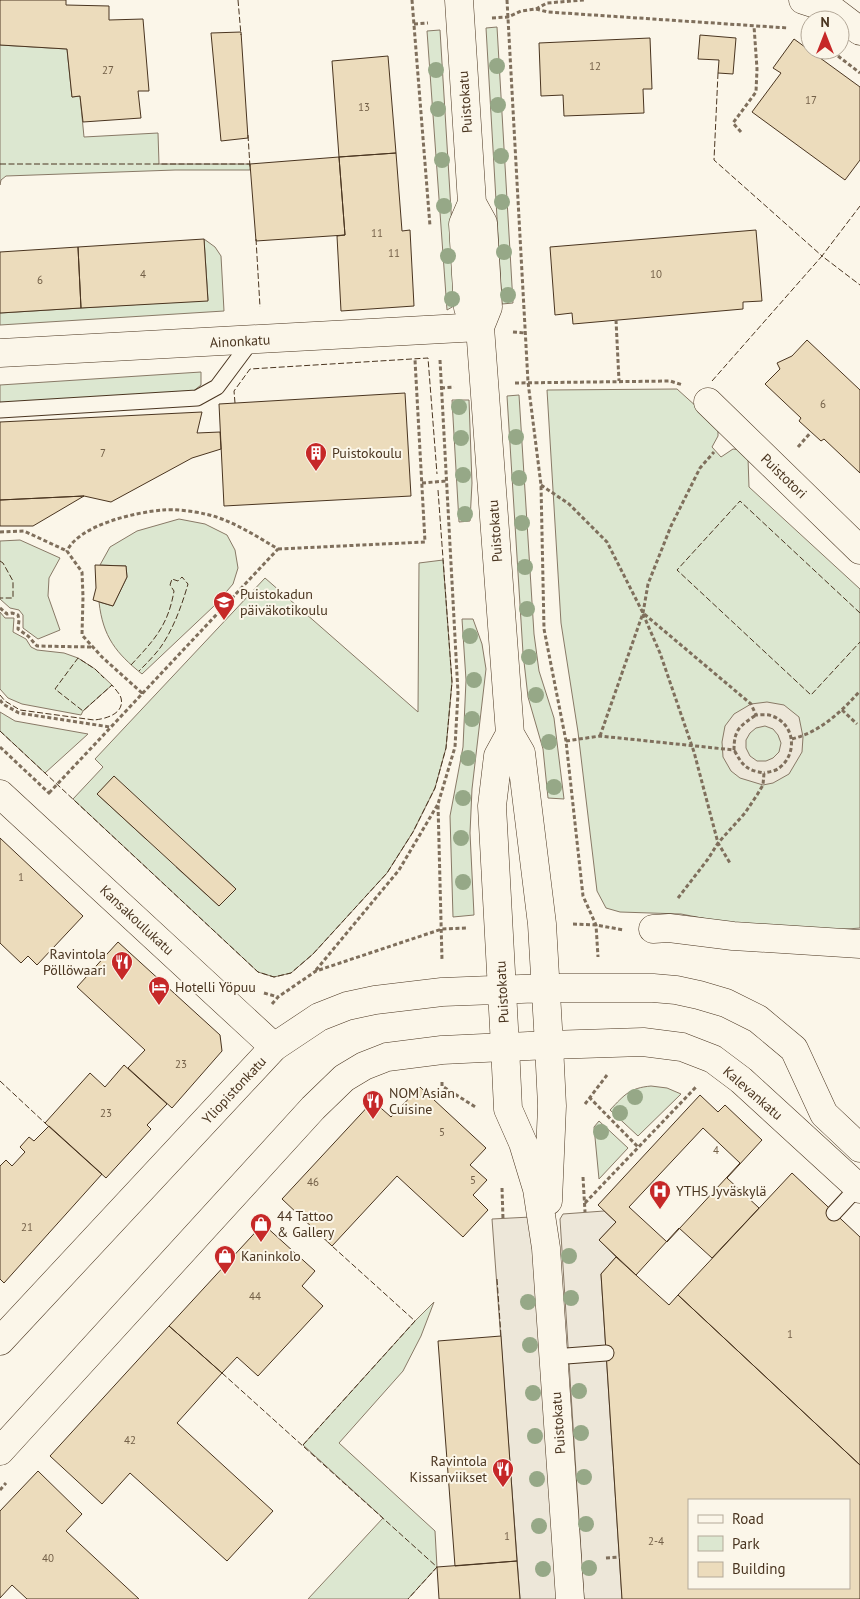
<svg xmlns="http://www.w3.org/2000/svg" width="860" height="1599" font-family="'PT Sans',sans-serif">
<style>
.green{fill:#dce7d0;stroke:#887966;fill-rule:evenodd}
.parking{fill:#ede7d9;stroke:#887966;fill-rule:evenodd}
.building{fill:#ecdcbc;stroke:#4a3520;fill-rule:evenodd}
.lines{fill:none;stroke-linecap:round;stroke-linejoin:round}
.lane-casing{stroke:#4a3520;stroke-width:17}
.street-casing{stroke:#4a3520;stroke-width:29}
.secondary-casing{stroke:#4a3520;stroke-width:29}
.path{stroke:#7f6f5c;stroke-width:3;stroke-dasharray:4 2.5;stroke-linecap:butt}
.lane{stroke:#fbf6e9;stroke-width:15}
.street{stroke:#fbf6e9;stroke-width:28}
.secondary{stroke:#fbf6e9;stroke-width:28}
.fence{stroke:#4a3520;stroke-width:1;stroke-dasharray:6 2.5;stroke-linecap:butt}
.tree{fill:#96a887}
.labels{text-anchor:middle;stroke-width:4;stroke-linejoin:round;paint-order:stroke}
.number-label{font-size:11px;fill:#725f47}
.street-label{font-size:14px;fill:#4a3520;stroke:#fbf6e9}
.poi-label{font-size:14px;fill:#4a3520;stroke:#fbf6e9;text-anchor:start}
</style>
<rect width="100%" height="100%" fill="#fbf6e9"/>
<path class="green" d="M497,27L513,303L502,304L486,28Z
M440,30L453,243L459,303L447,310L427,31Z
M0,45L67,49L72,97L80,96L84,137L158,133L159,164H250V170H175L6,176L1,180L0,185Z
M204,239L215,247L221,256L224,311L0,325V313L208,300Z
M201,372V385L191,393L0,403V385Z
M677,389L718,426V436L712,447L721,457L733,449L743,450L748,458L749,487L860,589V928L822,931L744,926L681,914L620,912L606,908L597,891L578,732L561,623L547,390Z
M519,395L534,634L539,671L554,718L564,799L548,798L543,749L528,697L523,653L507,396Z
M452,400H469L472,483L470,521L459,522Z
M179,519L205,524L227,535L235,550L238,568L233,584L214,606L142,674C116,653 103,637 99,602L113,606L127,577L126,566L100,565L110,547L137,531Z
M20,540L60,558L49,578L48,596L60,630L38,639L23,628V615L19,610L10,608L0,599V541Z
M443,560L452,682L446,748L435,788L413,832L387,873L313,954L291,973L274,977L258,972L73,799L103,767L95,759L265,578L418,712L419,563ZM97,794L164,823L147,840ZM193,849L235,888L219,906L176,867Z
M0,612L5,618H14L13,632L26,639L31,647L37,650L64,653L78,658L95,669L112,685L83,711L81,715L22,704L8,698L0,689Z
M462,619H473L482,644L486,669L472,789L470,833L474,915L453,917L450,816L463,747L466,680Z
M0,712L15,721L88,734L45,773L0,731Z
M651,1086L667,1088L681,1094L638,1136L610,1110C625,1094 630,1088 651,1086Z
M599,1121L628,1148L599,1179L594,1127Z
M434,1302L421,1336L403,1371L339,1443L435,1531L437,1567L408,1599H308L383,1518L303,1445L415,1321Z"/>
<path class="parking" d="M767,702L784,705L799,717L803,737L802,752L789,774L773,783L763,785L740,778L731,771L723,757L722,742L725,726L734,714L751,704ZM765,726L773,729L778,735L781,743L779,752L773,758L766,761H757L750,756L746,748V740L750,733L756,728Z
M604,1211L616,1222L599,1240L616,1257L601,1274L622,1599H584L560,1219L563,1214Z
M531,1217L557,1599H520L492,1219Z"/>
<path class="building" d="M0,0H66V5L109,6V20L143,19L149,91H138L141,118L83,122L80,96L72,97L67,49L0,45Z
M241,32L248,138L221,141L211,33Z
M700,35L736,38L733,74L718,73L719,60L698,59Z
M650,38L652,89H643L644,113L564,116L563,95L541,96L539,43Z
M794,39L860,87V160L845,180L752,112L781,73L773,68Z
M388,56L396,153L339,157L332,61Z
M396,153L402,231L410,230L414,306L341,311L337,236L345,235L339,157Z
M339,157L345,235L256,241L250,164Z
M756,230L762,301L743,302V309L573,324L572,313L555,315L550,247Z
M204,239L208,301L81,308L78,247Z
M78,247L81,308L0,313V252Z
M807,340L860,390V473L824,439L821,441L799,421L801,418L765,384L780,369L777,363L792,356Z
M405,393L411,496L224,506L219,404Z
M202,412L197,433L220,432L221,449L192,458L111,502L84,496L0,500V422Z
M84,496L33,526H0V500Z
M95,565L126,566L127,577L113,606L93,600L96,588Z
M114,776L236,889L219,906L97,794Z
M0,838L83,916L37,965L28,956L21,963L0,943Z
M118,942L220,1035L222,1051L172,1108L128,1068L145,1050L77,987Z
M124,1065L167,1104L147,1125L151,1129L106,1178L45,1123L90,1073L105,1087Z
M420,1087L486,1148L470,1165L487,1180L473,1195L488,1210L463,1237L397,1176L332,1246L282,1199L373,1101L391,1117Z
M700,1095L718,1112L725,1105L762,1140L727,1178L759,1208L712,1258L679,1228L636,1275L599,1240L616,1222L598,1205Z
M49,1126L102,1174L4,1283L0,1279V1166L6,1160L12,1166L25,1152L20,1147L29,1137L34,1141Z
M703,1128L740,1163L667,1242L629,1207Z
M792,1173L860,1237V1465L678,1295Z
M263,1224L315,1271L302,1286L323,1306L258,1376L237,1357L222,1373L169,1326Z
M616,1257L669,1305L678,1295L860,1465V1599H622L601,1274ZM689,1500H849V1588H689Z
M169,1326L222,1373L177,1423L273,1511L227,1561L130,1473L102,1504L50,1456Z
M501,1336L517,1561L455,1566L438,1341Z
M38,1471L82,1514L66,1531L139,1599H27L12,1585L0,1598V1511Z
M517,1561L520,1599H439L437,1567Z"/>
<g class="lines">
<g class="lane-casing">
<path id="lane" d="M0,410L197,398L217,387L252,340
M834,1213L858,1187
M553,1357L606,1353"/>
</g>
<g class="street-casing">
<path id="street" d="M803,0L831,9L860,31
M0,353L480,327
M708,402L860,550
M0,794L274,1047
M653,929L669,928L733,936L860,944
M505,1046L508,1109L523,1143L537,1189L546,1248L570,1599
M548,1201L552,1106L549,1045"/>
</g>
<g class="secondary-casing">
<path id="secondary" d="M459,0L472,203L463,224L468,308L480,327L510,734L521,753L542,924L549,1045
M472,203L483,223L488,307L480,327
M505,1046L492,806L498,756L510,734
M0,1341L274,1047L319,1017L347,1006L375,1000L442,992L546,988H653L676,990L699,995L726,1003L758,1019L794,1049L824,1114L860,1148
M0,1451L313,1108L344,1078L364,1066L387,1057L442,1050L549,1045L643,1042L682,1047L713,1059L741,1080L860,1189"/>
</g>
<path class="path" d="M412,0L430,226
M507,0L528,382L541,485L544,629L566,741L583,896L596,925L598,957
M536,9L547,3L584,0
M492,18L508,17L521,11L536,9L548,12L788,28
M414,24L428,23
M838,56L860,73
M741,132L733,123L756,92L757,69L754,26
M616,320L619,381
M513,332L525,333
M440,360L458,693L455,747L438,804L442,960
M515,383L670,381L683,385
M441,388L454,387
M798,447L811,432
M422,483L446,481
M541,485L569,504L607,542L643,613L751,704L756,715C761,715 768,714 772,716C795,724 798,754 779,768C776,771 768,772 764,773
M0,532L24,531L67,551
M278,549L425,542L415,360
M0,608L7,614L12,613L18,615L19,620L18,629L28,636L37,646L92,647
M643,614L660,653L694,752L718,843L730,863
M0,700L3,704L19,713L110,727
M842,710L857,724
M600,736L643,613L648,584L671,526L700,468L714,452
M792,739C820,732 841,712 860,691
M566,741L600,736L734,750C734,729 740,726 756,715
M0,747L50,794
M49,793L278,549C256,536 230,519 205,514C193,511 175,509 163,510C136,512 79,525 67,551L82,572L83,597L82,635L102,657L142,693
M678,898L708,859L718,843L745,813L757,795L763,785L764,773C746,770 743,766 734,750
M573,924L596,925L624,930
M316,970L399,870L438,804
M264,993L278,997
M272,1004L278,997L316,971L442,929L467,928
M442,1082V1086L477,1108
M589,1097L638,1147
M585,1104L607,1075
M583,1177L585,1212
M502,1188L503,1219
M585,1203L696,1087
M0,1490L6,1483
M606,1558L620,1557"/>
<use href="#lane" class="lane"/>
<use href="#street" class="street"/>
<use href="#secondary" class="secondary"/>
<path class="fence" d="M238,0L241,35
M718,73L714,160L822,256L860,206
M248,135L250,167
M0,164H250
M256,239L260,307
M712,381L822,256L860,285
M235,403L234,391L250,369L428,358L437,474
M0,561L3,563L13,581V598H0
M860,613L740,501L677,570L811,695L860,642
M131,665C154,640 168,626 174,591L170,585L172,579L178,581L182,577L188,584C182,605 173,630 160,648C154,656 146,664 139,671
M0,695L5,701L20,710L94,720C105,719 125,714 121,698C120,694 115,689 112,685L83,711L55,689L78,658L95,669L104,678
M0,731L258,972L274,977L291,973L313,954L387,873L413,832L435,788L446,748L452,682L438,490
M0,1081L45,1123
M497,1279L501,1336
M222,1373L437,1567L408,1599
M303,1445L415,1321L332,1246"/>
</g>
<g class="tree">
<circle cx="497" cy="66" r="8"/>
<circle cx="436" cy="70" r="8"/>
<circle cx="498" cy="105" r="8"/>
<circle cx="438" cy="109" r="8"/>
<circle cx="501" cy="156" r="8"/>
<circle cx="442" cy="160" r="8"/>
<circle cx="502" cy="202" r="8"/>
<circle cx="444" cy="206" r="8"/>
<circle cx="504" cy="252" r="8"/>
<circle cx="448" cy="256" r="8"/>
<circle cx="508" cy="295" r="8"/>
<circle cx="452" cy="299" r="8"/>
<circle cx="459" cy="407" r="8"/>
<circle cx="516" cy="437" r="8"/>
<circle cx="461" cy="438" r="8"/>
<circle cx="463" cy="475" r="8"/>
<circle cx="519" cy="478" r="8"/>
<circle cx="465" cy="514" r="8"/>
<circle cx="522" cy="523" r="8"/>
<circle cx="525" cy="567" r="8"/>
<circle cx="527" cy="609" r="8"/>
<circle cx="470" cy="636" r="8"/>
<circle cx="529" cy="657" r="8"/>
<circle cx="474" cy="680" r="8"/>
<circle cx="536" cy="695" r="8"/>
<circle cx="472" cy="719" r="8"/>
<circle cx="549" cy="742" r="8"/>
<circle cx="468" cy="758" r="8"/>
<circle cx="554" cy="787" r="8"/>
<circle cx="463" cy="798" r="8"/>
<circle cx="461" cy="838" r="8"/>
<circle cx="463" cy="882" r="8"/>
<circle cx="635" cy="1097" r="8"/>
<circle cx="620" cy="1113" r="8"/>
<circle cx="601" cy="1132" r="8"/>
<circle cx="569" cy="1256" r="8"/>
<circle cx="571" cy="1298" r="8"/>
<circle cx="528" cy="1302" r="8"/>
<circle cx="530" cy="1345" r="8"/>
<circle cx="579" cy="1391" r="8"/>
<circle cx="533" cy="1393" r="8"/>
<circle cx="581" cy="1433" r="8"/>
<circle cx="535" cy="1436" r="8"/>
<circle cx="584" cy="1477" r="8"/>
<circle cx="537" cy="1479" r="8"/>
<circle cx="586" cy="1524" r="8"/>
<circle cx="539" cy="1526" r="8"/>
<circle cx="589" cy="1568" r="8"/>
<circle cx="543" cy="1569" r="8"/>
</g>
<defs>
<g id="building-pin" transform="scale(1.125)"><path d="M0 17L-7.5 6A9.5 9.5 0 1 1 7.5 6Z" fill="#c62828" stroke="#fbf6e9"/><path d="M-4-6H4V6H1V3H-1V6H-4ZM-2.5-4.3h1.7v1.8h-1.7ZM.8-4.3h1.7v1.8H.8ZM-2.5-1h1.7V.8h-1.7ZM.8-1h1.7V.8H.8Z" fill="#fff"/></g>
<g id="school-pin" transform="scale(1.125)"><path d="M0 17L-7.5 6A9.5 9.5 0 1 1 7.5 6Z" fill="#c62828" stroke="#fbf6e9"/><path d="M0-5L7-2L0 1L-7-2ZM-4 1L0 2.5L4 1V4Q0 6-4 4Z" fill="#fff"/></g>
<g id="restaurant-pin" transform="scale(1.125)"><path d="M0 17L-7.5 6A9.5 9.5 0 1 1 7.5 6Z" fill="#c62828" stroke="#fbf6e9"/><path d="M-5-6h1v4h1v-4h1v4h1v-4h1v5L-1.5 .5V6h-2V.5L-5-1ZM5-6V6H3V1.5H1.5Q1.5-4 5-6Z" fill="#fff"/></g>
<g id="hotel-pin" transform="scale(1.125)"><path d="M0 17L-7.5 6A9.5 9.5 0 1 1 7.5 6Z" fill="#c62828" stroke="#fbf6e9"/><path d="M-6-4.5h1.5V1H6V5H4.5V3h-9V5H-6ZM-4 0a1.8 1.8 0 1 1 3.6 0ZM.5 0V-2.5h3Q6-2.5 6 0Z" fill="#fff"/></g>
<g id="hospital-pin" transform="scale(1.125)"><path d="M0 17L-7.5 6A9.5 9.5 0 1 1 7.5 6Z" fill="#c62828" stroke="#fbf6e9"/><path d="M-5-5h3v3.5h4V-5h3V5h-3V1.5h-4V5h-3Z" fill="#fff"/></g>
<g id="shop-pin" transform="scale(1.125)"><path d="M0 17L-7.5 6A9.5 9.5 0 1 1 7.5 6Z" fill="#c62828" stroke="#fbf6e9"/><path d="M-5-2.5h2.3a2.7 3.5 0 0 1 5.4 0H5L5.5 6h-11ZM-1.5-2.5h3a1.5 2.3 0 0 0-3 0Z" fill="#fff"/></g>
</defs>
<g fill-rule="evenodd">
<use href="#building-pin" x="316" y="453"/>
<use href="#school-pin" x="224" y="602"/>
<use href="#restaurant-pin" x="122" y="962"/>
<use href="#hotel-pin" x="159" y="987"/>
<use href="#restaurant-pin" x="373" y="1101"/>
<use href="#hospital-pin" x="660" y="1191"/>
<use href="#shop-pin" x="261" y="1224"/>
<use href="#shop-pin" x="225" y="1256"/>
<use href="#restaurant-pin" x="503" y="1469"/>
</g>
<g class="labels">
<g class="number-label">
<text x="595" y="70">12</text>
<text x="108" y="74">27</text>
<text x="811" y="104">17</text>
<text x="364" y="111">13</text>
<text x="377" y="237">11</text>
<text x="394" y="257">11</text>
<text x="143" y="278">4</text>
<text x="656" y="278">10</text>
<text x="40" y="284">6</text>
<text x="823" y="408">6</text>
<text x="103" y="457">7</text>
<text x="21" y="881">1</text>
<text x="181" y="1068">23</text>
<text x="106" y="1117">23</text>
<text x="442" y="1136">5</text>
<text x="716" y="1154">4</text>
<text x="473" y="1184">5</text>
<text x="313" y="1186">46</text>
<text x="27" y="1231">21</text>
<text x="255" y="1300">44</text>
<text x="790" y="1338">1</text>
<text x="130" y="1444">42</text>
<text x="507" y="1540">1</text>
<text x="656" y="1545">2-4</text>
<text x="48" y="1562">40</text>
</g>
<g class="street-label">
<text transform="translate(465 102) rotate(-94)" y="5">Puistokatu</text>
<text transform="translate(240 341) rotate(-3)" y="5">Ainonkatu</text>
<text transform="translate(784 476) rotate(44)" y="5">Puistotori</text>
<text transform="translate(495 531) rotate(-94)" y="5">Puistokatu</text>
<text transform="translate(137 920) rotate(43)" y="5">Kansakoulukatu</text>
<text transform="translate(502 992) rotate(-93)" y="5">Puistokatu</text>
<text transform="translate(234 1090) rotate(-47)" y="5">Yliopistonkatu</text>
<text transform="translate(753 1093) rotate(41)" y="5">Kalevankatu</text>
<text transform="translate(558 1423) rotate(-94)" y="5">Puistokatu</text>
</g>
<g class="poi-label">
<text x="332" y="458">Puistokoulu</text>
<text x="240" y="599">Puistokadun<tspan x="240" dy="16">päiväkotikoulu</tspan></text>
<text x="106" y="959" text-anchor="end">Ravintola<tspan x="106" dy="16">Pöllöwaari</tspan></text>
<text x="175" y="992">Hotelli Yöpuu</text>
<text x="389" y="1098">NOM Asian<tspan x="389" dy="16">Cuisine</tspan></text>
<text x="676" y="1196">YTHS Jyväskylä</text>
<text x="277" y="1221">44 Tattoo<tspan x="277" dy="16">&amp; Gallery</tspan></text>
<text x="241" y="1261">Kaninkolo</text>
<text x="487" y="1466" text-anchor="end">Ravintola<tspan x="487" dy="16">Kissanviikset</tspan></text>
</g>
</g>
<rect x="688" y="1499" width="162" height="90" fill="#fbf6e9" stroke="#b4a999"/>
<rect x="698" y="1515" width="25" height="8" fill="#fbf6e9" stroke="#b4a999"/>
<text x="732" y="1524" font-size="15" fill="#4a3520">Road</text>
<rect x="698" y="1536" width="25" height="15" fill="#dce7d0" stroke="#b4a999"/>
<text x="732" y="1549" font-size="15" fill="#4a3520">Park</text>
<rect x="698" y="1562" width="25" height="15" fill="#ecdcbc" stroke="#b4a999"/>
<text x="732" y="1574" font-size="15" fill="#4a3520">Building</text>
<g transform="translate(825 35)"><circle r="24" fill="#fbf6e9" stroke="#b4a999"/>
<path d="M0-4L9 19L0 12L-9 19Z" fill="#c62828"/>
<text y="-8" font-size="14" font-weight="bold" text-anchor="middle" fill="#4a3520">N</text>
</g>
</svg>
